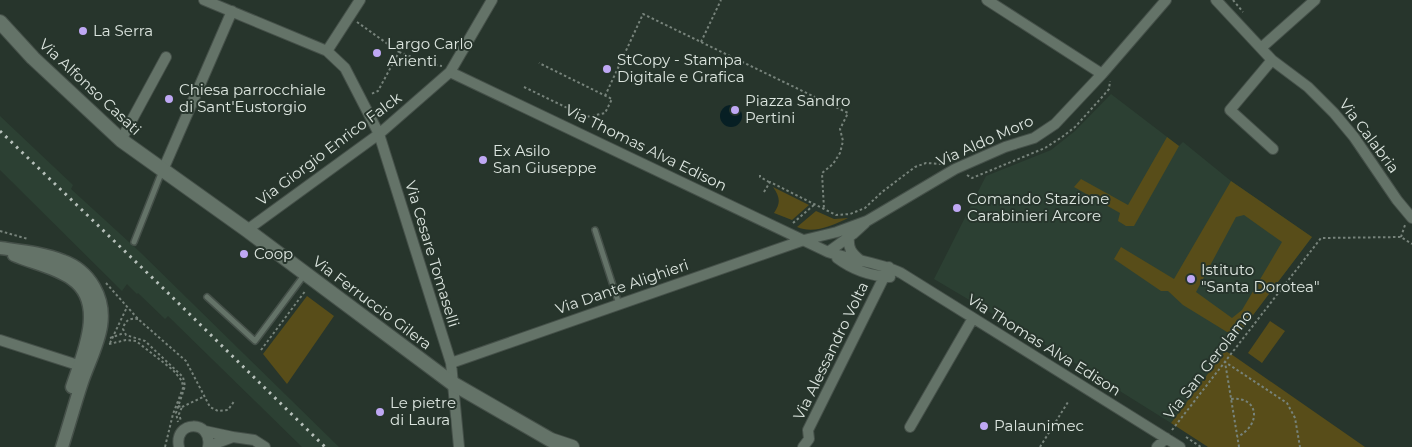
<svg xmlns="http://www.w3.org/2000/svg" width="1412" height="447" font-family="Montserrat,sans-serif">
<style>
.built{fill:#2c4033}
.green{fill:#584d19;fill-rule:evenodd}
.water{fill:#071f24}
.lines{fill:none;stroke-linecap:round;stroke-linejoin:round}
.service-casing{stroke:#455049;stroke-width:8}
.minor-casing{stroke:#455049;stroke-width:12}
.tertiary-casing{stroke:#455049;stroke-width:15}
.secondary-casing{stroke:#455049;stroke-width:16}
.path{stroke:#77837b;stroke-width:2;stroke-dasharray:2.5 2.5;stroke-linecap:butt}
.service{stroke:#647368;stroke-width:5}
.minor{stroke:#647368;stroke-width:10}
.tertiary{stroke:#647368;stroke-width:12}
.secondary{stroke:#647368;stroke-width:14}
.rail{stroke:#b7c1bb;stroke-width:3;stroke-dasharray:2.5 5;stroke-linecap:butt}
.poi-dot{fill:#bfa8f4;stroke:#27352c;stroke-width:2}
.labels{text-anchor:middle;stroke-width:4;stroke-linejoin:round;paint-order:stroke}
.poi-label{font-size:15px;fill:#dce5df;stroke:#27352c;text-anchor:start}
.street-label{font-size:15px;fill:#dce5df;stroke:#27352c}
</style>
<rect width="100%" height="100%" fill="#27352c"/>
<path class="built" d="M1111,94L1179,146L1183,142L1231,181L1312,237L1171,423L1059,353L934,279L986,176L1051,150L1075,131Z
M0,116L73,185L71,189L141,253L339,447H302L168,316L165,319L138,293L137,294L127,284L122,291L0,170Z"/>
<path class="green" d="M1167,137L1179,146L1134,226H1126L1118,221L1120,213L1074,187L1081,179L1128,205Z
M1231,181L1312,237L1241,331L1227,332L1183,305L1168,291H1161L1114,259L1121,247L1174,279ZM1244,215L1282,242L1242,310L1232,318L1196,292L1236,217Z
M773,187L809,205L792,220L774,213C781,203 780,197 773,187Z
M816,211L834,219L848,218C832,226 813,234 797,227Z
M307,296L334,316L287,384L263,354Z
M1270,321L1285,331L1262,363L1248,353Z
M1225,351L1231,354L1365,447H1208L1171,423Z"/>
<path class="water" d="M720 116a11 11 0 1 1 22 0a11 11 0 1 1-22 0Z"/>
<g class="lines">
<g class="service-casing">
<path id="service" d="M595,230L619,304
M134,242L162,171
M207,297L255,341L305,274"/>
</g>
<g class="minor-casing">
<path id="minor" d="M204,0L327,51L345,68L379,134L451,363L459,447
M987,0L1102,74
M1216,0L1272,60L1308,87L1334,113L1354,137L1397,200L1412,218
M1261,48L1315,0
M327,51L360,0
M1272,60L1230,110L1273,149
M450,72L828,252C852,260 878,262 901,273L1180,447
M121,140L166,57
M163,170L232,11
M247,230L379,134L450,72L492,0
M849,237C848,248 851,253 860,260
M828,252L853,234L865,223
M837,258C853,270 870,276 890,277
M0,340L87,368
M451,363L804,240L837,232L867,221L955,169L1005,147L1034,138L1055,124L1102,74L1166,0
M910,427L973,318
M205,431L233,437L209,446
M233,437L254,440L265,447
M179,447C173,420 213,419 208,447
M803,447L809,439L808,430L889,267
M1157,447L1166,438"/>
</g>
<g class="tertiary-casing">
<path id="tertiary" d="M0,248C21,251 44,253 63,261C77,266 87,275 94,287C113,320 93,350 82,382C75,403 69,425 62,447
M14,255C32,263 55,267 72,279C107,303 82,356 72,387"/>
</g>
<g class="secondary-casing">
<path id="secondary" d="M0,22L33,58L121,140L247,230L452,383L551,440L572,447"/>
</g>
<path class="path" d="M1233,0L1243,12
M357,22L399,52L378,91L371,94
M701,42L721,0
M399,52L412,57
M435,65L442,66
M524,87L586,117L605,113L612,99L539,63
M605,96L643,14L848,113L840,129L843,141L840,153L833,164L822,173L824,209
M760,175V177L769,182
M967,175L972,178L1045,148L1062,137L1075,127L1103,96L1109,89L1110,81
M764,192L770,182L836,215L850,214L865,208L882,192L915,167L926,163L942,164
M793,223L814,205
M0,231L28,239
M1401,237L1405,225
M106,283L138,319L186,361L210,407L218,411L228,410L235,400
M138,319C130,318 125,320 123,329L126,335L145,341L183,377L185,386L176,413L178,422
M110,338L124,333
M110,343L127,307
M109,344L126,340L136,341L173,370L182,381L183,388L173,414L165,447
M261,350L306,290
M1231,399C1259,396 1262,425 1237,437
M178,406L182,407L179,414L181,421
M182,407L203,397
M1172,430L1321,238L1401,237L1412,244
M1186,437L1201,447
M1040,447L1068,402
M1239,447L1225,362L1287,403L1295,418L1300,447"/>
<use href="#service" class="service"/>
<use href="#minor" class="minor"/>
<use href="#tertiary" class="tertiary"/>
<use href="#secondary" class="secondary"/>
<path class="rail" d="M0,131L164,289L325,447"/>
</g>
<g class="poi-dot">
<circle cx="83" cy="31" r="5"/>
<circle cx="377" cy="53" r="5"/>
<circle cx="607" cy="69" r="5"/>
<circle cx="169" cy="99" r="5"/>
<circle cx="735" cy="110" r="5"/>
<circle cx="483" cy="160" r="5"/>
<circle cx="957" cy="208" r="5"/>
<circle cx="244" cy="254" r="5"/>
<circle cx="1191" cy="279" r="5"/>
<circle cx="380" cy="412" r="5"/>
<circle cx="984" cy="426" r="5"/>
</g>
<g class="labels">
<g class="poi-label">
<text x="93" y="36">La Serra</text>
<text x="387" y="49">Largo Carlo<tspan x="387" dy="17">Arienti</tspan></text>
<text x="617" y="65">StCopy - Stampa<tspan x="617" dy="17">Digitale e Grafica</tspan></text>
<text x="179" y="95">Chiesa parrocchiale<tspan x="179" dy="17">di Sant'Eustorgio</tspan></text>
<text x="745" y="106">Piazza Sandro<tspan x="745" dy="17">Pertini</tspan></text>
<text x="493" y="156">Ex Asilo<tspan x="493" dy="17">San Giuseppe</tspan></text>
<text x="967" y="204">Comando Stazione<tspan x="967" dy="17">Carabinieri Arcore</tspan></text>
<text x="254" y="259">Coop</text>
<text x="1201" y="275">Istituto<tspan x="1201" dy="17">"Santa Dorotea"</tspan></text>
<text x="390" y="408">Le pietre<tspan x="390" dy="17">di Laura</tspan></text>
<text x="994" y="431">Palaunimec</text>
</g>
<g class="street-label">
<text transform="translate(90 87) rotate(43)" y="5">Via Alfonso Casati</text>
<text transform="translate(1369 136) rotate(53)" y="5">Via Calabria</text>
<text transform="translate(985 141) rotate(-24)" y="5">Via Aldo Moro</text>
<text transform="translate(646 148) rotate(26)" y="5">Via Thomas Alva Edison</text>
<text transform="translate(329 149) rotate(-37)" y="5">Via Giorgio Enrico Falck</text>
<text transform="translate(432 254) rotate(73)" y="5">Via Cesare Tomaselli</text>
<text transform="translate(622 287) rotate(-19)" y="5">Via Dante Alighieri</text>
<text transform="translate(372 303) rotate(37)" y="5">Via Ferruccio Gilera</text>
<text transform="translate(1044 345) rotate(32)" y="5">Via Thomas Alva Edison</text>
<text transform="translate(831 351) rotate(-64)" y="5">Via Alessandro Volta</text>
<text transform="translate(1208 365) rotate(-52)" y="5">Via San Gerolamo</text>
</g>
</g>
</svg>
